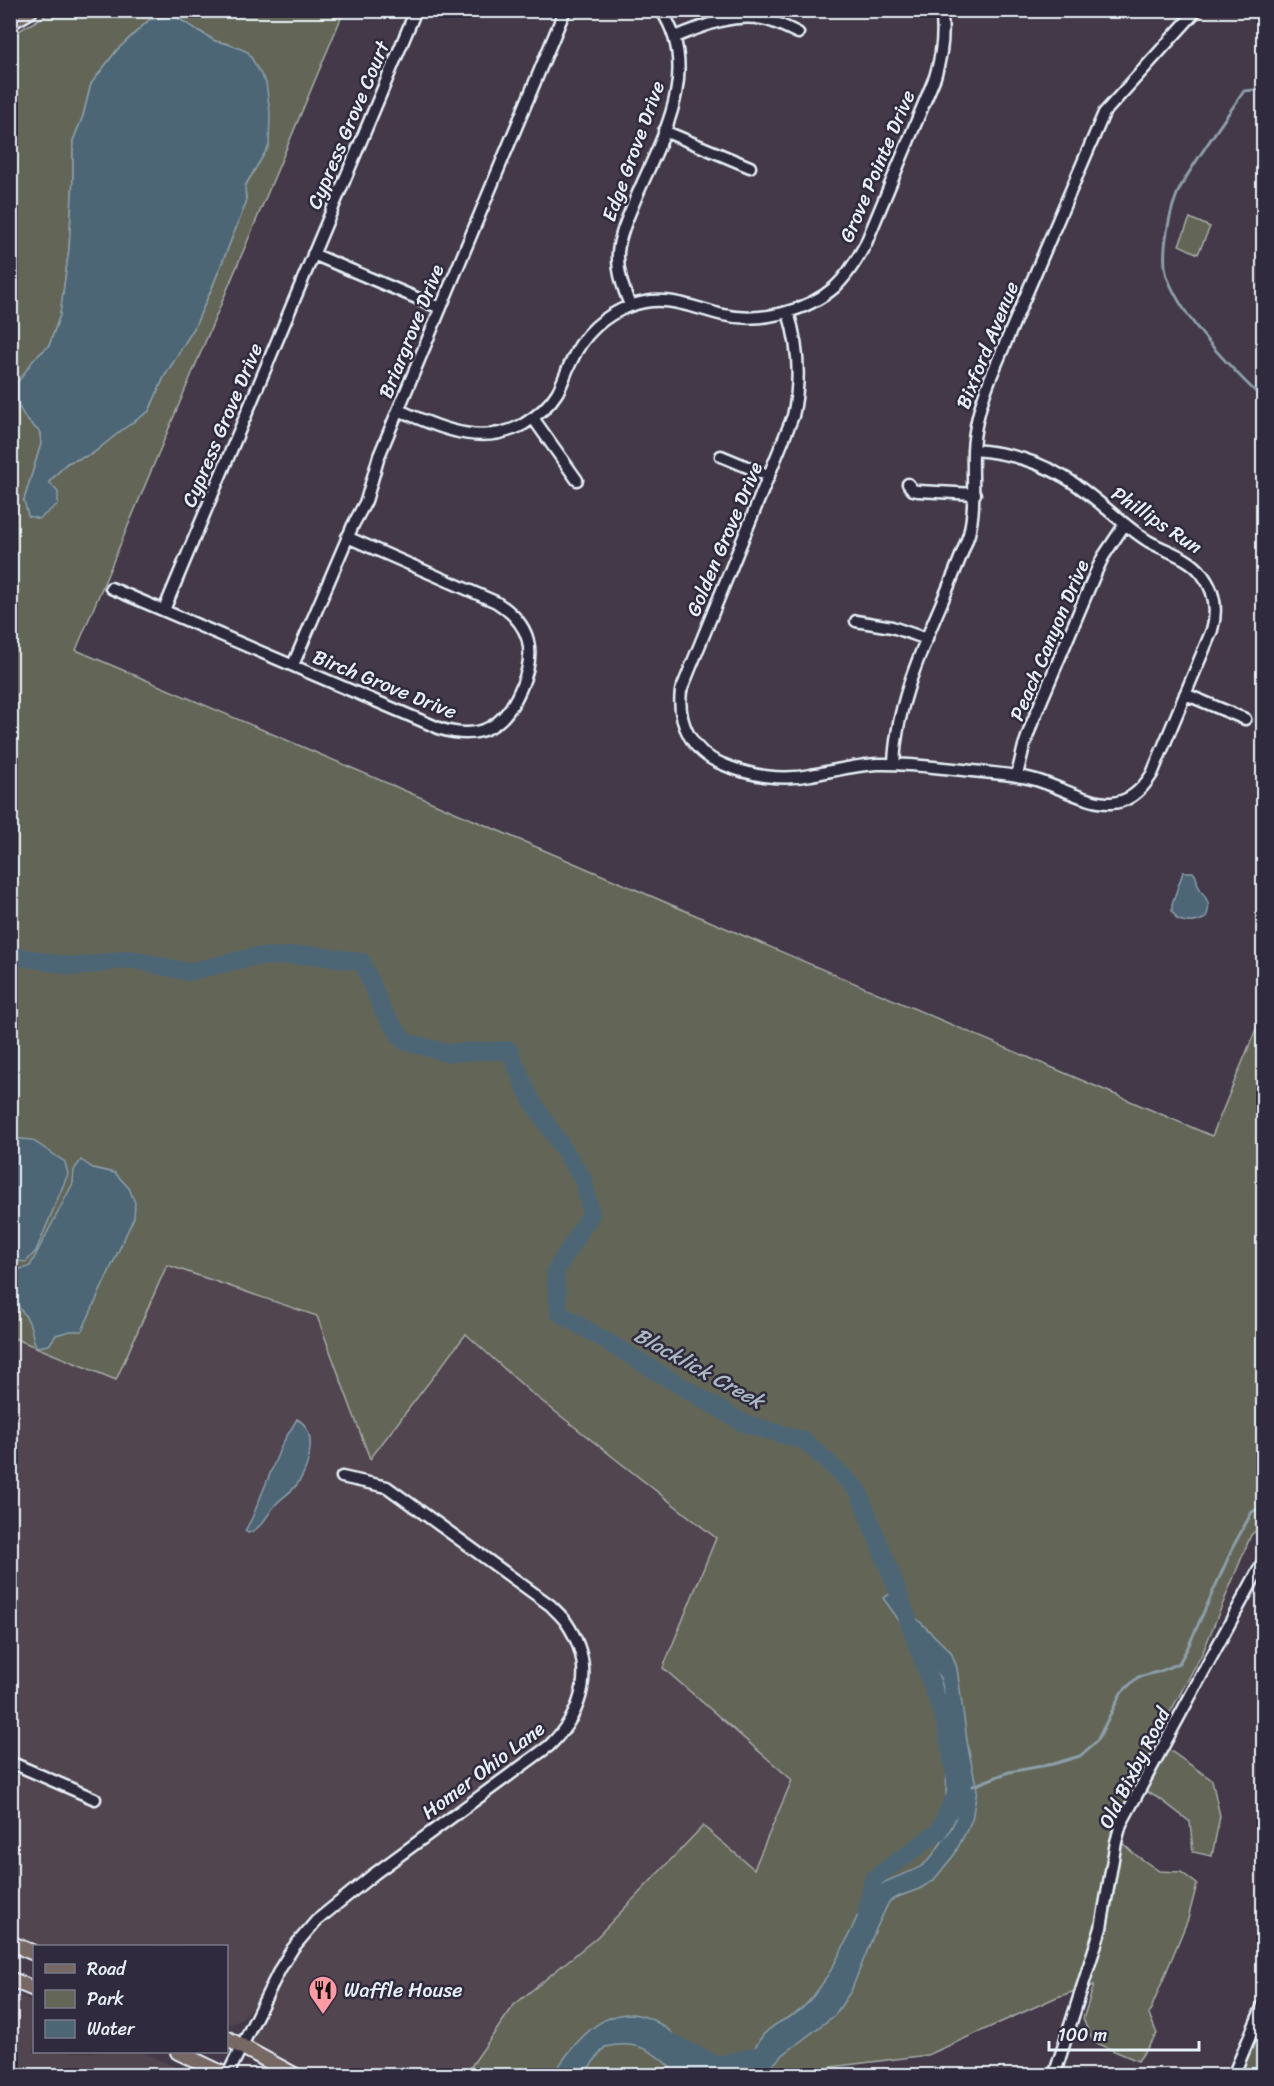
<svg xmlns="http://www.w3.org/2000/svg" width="1274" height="2086" font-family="Sriracha,sans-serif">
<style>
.built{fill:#51444f}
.green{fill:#646657;stroke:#a6aca8;stroke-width:1.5;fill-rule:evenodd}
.water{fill:#4d6676;stroke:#8b9eaa;stroke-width:1.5}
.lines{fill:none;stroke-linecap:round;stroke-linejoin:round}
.stream{stroke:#8b9eaa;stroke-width:3}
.river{stroke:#4d6676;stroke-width:18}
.minor-casing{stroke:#e8f1f8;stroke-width:15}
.major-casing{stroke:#e8f1f8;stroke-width:18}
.highway-casing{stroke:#e8f1f8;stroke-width:21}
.minor{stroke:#2f2a3d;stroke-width:10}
.major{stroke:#776864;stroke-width:14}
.highway{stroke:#776864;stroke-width:16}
.labels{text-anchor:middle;stroke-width:5;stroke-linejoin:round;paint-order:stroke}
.street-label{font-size:20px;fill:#e8f1f8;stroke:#2f2a3d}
.poi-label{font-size:20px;fill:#e8f1f8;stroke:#2f2a3d;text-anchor:start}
.water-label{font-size:21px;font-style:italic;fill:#aab9c4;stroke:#2f2a3d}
</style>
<rect width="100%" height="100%" fill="#433948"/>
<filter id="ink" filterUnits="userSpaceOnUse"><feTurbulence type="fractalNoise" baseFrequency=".0167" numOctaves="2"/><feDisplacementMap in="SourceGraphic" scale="12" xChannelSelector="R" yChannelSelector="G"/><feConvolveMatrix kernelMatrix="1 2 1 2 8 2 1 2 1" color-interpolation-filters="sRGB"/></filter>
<g filter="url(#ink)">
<path class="built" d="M166,1265L317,1316L370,1458L466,1334L529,1391L717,1538L663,1668L792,1780L754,1869L702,1826L597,1937L514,2005L465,2075H298L244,2039L271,1984L246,2014L237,2022L227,2025L226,1946H39L11,1934L10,1337L116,1380Z
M10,1991L34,2002V2052H142L194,2075H11Z"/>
<path class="green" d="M53,11H344L76,650L1212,1136L1263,1012V1525L1251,1535L1203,1652L1155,1740L1212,1780L1220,1816L1212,1856L1193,1852L1190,1822L1160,1799L1136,1786L1111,1832L1133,1853L1159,1871L1181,1872L1197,1884L1188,1919L1149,2014L1157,2034L1138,2061L1093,2042L1083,2019L1094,1985L1057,1997L928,2055L831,2067L826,2075H465L514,2005L597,1937L703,1826L754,1869L792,1780L663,1668L716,1538L529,1391L466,1334L370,1459L317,1316L167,1265L116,1380L11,1337L10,36ZM173,15L215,41L232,45L269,146L245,186L246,203L211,290L194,328L164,377L149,411L122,429L92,454L67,463L49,482L24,500L41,444L40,432L26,419L34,359L49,346L60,315L69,249L73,179V141L83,116L91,84L117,50L149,20Z
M1190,218L1210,227L1198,254L1179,245Z
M1263,2003V2075H1233Z"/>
<path class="water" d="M173,15L215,41L232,45L248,52L266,83L270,113L269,146L245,186L246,203L211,290L194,328L164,377L149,411L122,430L92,454L67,463L49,482L58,492V504L39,519L28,516L24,500L41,444L40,432L26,419L18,405V382L34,359L49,346L60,315L69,249L73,179V141L83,116L91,84L117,50L149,20Z
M1183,872H1193C1198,877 1196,879 1198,885C1204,899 1213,900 1206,918C1195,923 1189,924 1177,919L1172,911V904Z
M11,1138L32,1140L65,1162L68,1174L36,1251L26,1262L11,1260Z
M81,1160L93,1168L115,1173L129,1188L135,1203L134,1217L82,1331H70L56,1335L49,1345L37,1347C32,1340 33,1335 31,1328C28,1316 18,1307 11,1299V1264C18,1270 21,1270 30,1266L73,1183L74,1170Z
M297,1419C319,1431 309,1467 298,1483C293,1491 284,1496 277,1503C268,1513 262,1529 248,1533L245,1531L252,1518L282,1444Z
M904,1586L915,1617L951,1652L957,1668L968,1747L977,1790L972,1820L954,1855L933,1881L919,1889L895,1898L889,1902L876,1929L851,1991L835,2015L784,2054L762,2075H678C654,2052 640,2039 605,2047L583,2075H553C581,2031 620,1988 672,2033C678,2038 681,2046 686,2051C697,2064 719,2072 735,2067C752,2062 754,2045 764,2034C773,2024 784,2020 795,2014C805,2007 813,1997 820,1987C833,1969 843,1948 852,1928C858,1915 863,1902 871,1891C879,1881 910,1874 923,1865C934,1857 938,1846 946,1836C953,1826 959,1816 954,1804L946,1803C946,1760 953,1720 940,1678L883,1598Z"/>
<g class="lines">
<path class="stream" d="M1264,89L1244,91C1223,122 1200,153 1181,186C1170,206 1159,257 1168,279C1185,322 1231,368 1264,400
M973,1786L1009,1772L1053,1764L1080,1756L1097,1741L1121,1693L1138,1677L1161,1671L1179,1663L1188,1647L1234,1545L1252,1512L1264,1505"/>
<path class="river" d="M10,952L21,957L76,967L130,959L188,972L252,957L314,955L362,962L383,1011L404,1041L447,1053L509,1050L530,1098L584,1181L591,1214L555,1272L559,1313L743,1423L805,1441L858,1490L898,1592L946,1725L958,1791L938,1832L873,1879L866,1913
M664,2039L717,2065L765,2054L771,2048"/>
<g class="minor-casing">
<path id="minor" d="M675,37C703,26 732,13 763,19C775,21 787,28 798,33
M664,131L750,167
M313,254L440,308
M630,305C623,288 617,271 618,252C620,234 628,217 635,200C660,141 703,72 661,10
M788,312C799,347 801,380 793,416L681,691C677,723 692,752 722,764C750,776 782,781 811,775C834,771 855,765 878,764C913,763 948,769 983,772C1001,774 1019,775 1036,780C1082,794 1119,827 1152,774L1212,630C1218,609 1215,591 1202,574C1190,557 1165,551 1148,541C1118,522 1094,494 1064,477C1037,461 1004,452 973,450
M398,410C440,427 480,448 524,424C537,416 549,406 557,393C563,383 566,371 572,360C583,335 604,315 630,306C664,293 691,307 723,315C760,323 806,312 835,287C848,275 858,258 866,243L935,77C942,55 945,34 941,10
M533,418L577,480
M721,456L769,476
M908,484L913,490L918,491L975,494
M111,588L441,729C481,741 505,726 521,688C537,651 531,624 496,602L347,537
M164,610L416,10
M856,621L892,627L927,639
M293,665L353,525L366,501L379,456L565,10
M1185,694L1245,719
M894,764C897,682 943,611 969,534C976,506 972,480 973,451C974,425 981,402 990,379L1104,113L1197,10
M1017,775L1024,746L1032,723L1095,574L1103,557L1125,524
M10,1762L95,1799
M227,2076L280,1969L293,1948L316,1921L374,1874L549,1746C585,1711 596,1666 566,1622C562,1616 555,1610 550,1605L387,1487L342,1477
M1054,2076L1101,1928L1116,1842L1121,1824L1264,1560
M1233,2076L1264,2003"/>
</g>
<g class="major-casing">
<path id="major" d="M10,1943L34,1953
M10,1979L34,1989
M226,2038L296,2076
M178,2052L228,2076"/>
</g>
<g class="highway-casing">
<path id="highway" d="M10,21L29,10"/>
</g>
<use href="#minor" class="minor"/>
<use href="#major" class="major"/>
<use href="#highway" class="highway"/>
</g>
</g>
<defs>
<g id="restaurant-pin" transform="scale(1.5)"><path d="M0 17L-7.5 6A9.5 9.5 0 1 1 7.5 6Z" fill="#ff9aa2" stroke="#2f2a3d"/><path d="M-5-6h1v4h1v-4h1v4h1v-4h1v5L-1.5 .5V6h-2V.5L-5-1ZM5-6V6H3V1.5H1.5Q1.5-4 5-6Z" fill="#111"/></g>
</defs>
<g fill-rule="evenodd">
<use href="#restaurant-pin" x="323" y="1990"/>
</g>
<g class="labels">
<g class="street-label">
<text transform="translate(348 125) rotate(-67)" y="7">Cypress Grove Court</text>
<text transform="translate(633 151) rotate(-70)" y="7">Edge Grove Drive</text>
<text transform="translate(877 166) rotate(-67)" y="7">Grove Pointe Drive</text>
<text transform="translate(411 331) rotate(-68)" y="7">Briargrove Drive</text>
<text transform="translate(987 345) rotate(-68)" y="7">Bixford Avenue</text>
<text transform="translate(222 425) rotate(-67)" y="7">Cypress Grove Drive</text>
<text transform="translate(1157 520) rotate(34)" y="7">Phillips Run</text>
<text transform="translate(724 539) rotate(-67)" y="7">Golden Grove Drive</text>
<text transform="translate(1049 640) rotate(-67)" y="7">Peach Canyon Drive</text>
<text transform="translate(385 684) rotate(22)" y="7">Birch Grove Drive</text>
<text transform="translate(1134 1768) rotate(-63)" y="7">Old Bixby Road</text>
<text transform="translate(483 1770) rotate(-37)" y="7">Homer Ohio Lane</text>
</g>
<g class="poi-label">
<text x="344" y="1997">Waffle House</text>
</g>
<g class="water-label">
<text transform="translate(699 1368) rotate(29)" y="7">Blacklick Creek</text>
</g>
</g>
<rect width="1274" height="2086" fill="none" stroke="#2f2a3d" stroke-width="36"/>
<rect x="18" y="18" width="1238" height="2050" fill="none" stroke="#e8f1f8" stroke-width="2" filter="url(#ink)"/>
<rect x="33" y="1945" width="195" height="108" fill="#2f2a3d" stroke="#797a88" stroke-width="1.5"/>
<rect x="45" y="1964" width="30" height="9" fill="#776864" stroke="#797a88" stroke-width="1.5"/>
<text x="87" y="1975" font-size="18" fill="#e8f1f8">Road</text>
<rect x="45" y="1990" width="30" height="18" fill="#646657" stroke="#797a88" stroke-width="1.5"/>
<text x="87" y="2005" font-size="18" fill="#e8f1f8">Park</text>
<rect x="45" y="2020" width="30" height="18" fill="#4d6676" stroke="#797a88" stroke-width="1.5"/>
<text x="87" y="2035" font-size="18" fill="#e8f1f8">Water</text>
<path d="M1049 2041v9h150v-9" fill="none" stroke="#e8f1f8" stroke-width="3"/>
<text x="1058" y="2041" font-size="18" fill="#e8f1f8" stroke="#2f2a3d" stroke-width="4.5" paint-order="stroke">100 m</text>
</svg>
